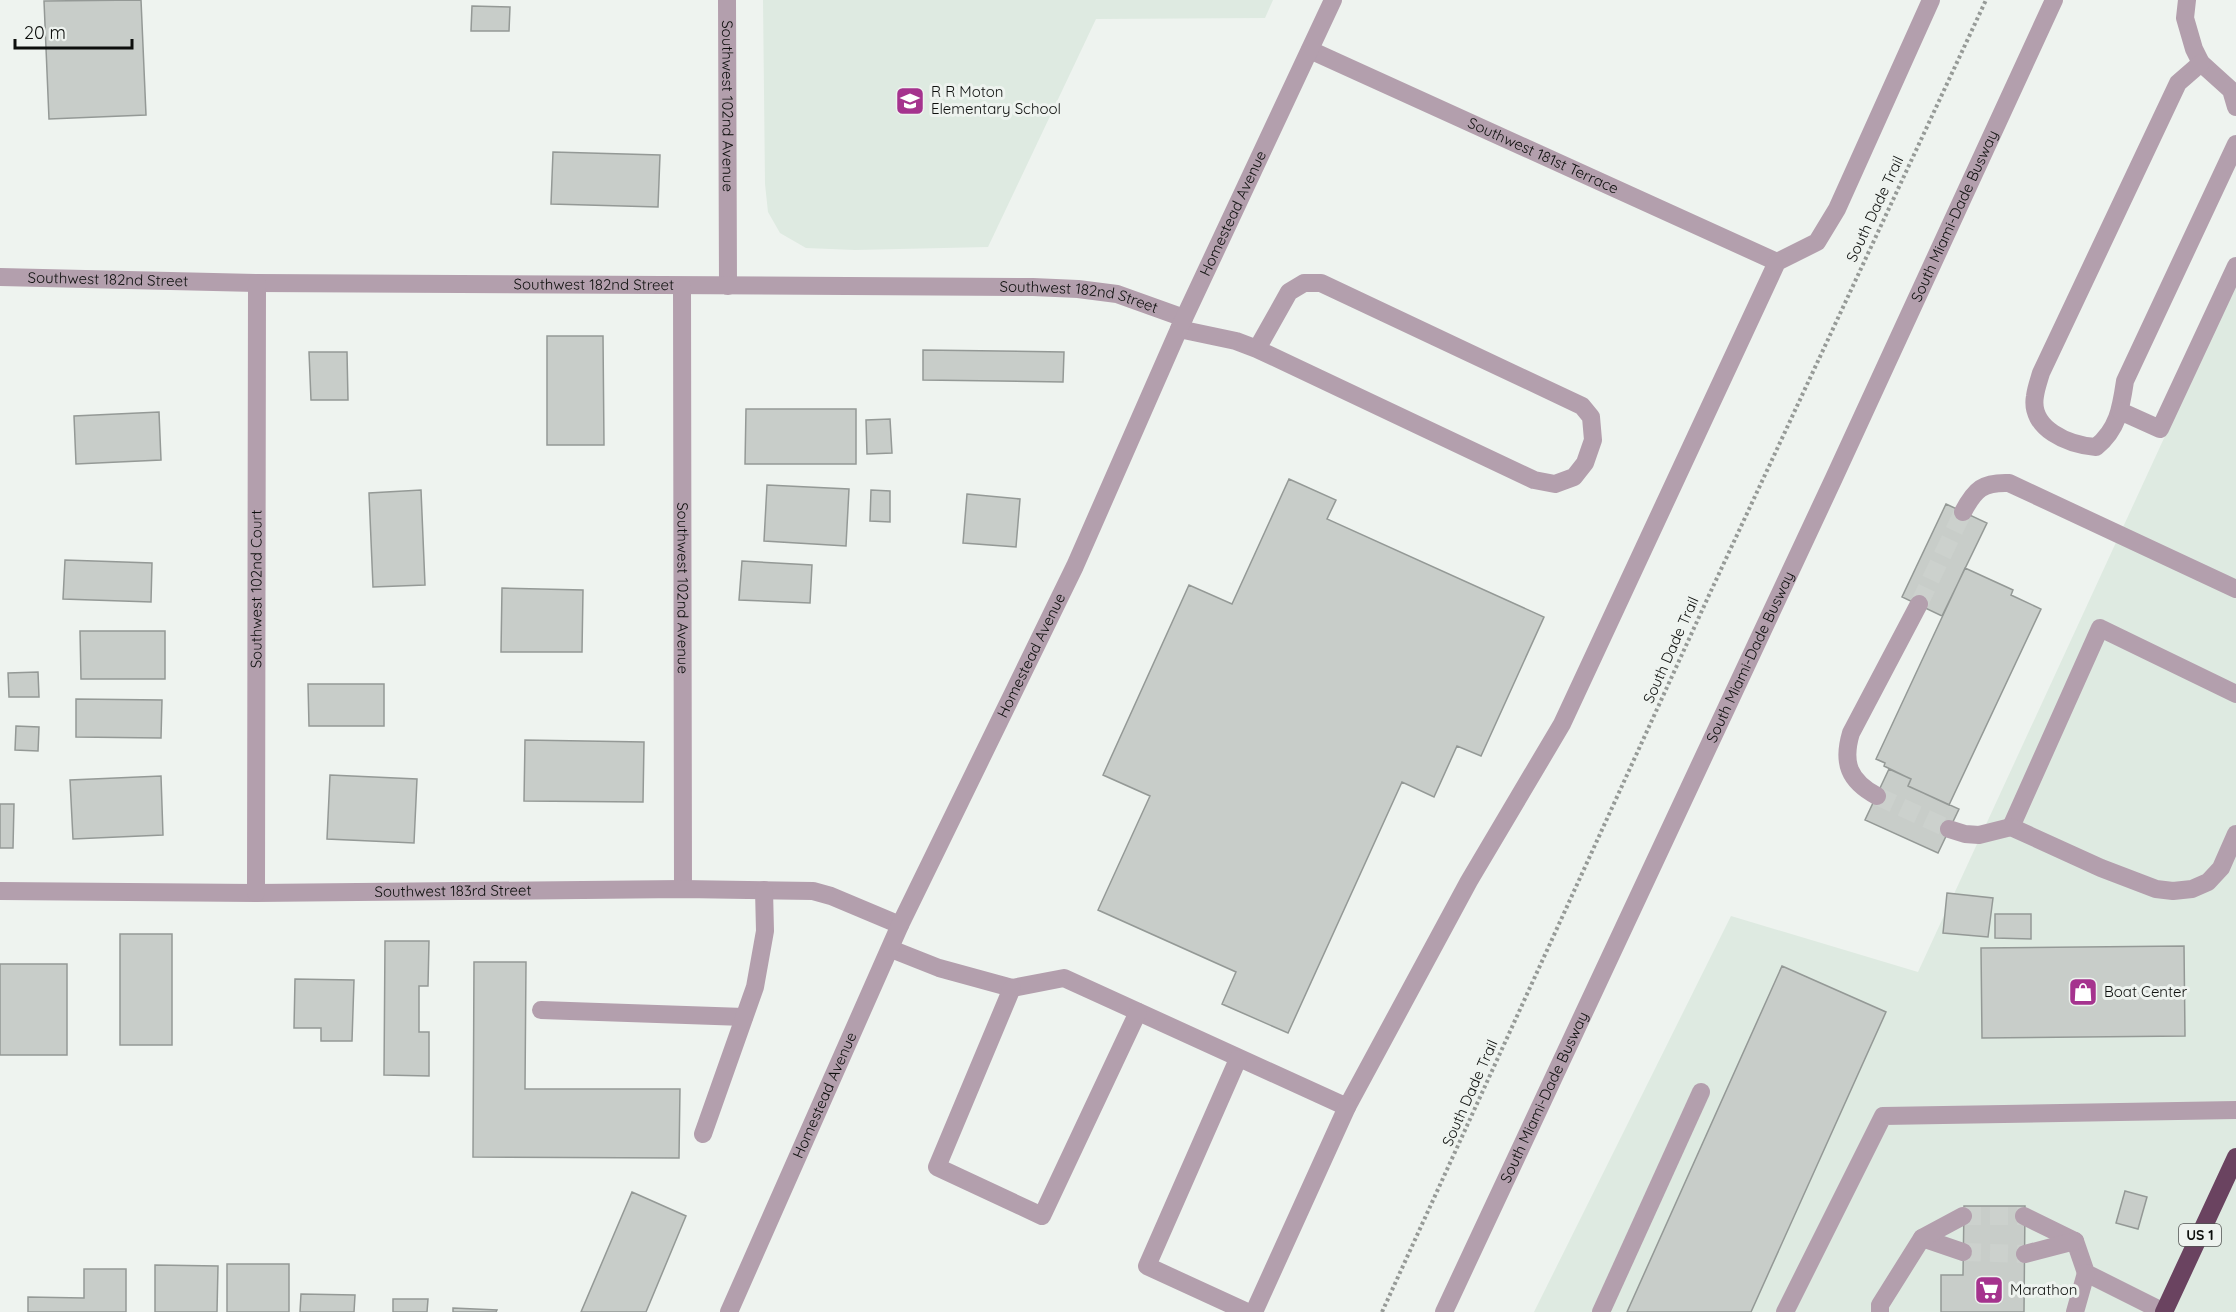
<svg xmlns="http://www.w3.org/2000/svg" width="2236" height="1312" font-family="Quicksand,sans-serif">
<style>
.built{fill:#deeae1}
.building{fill:#c8cdc9;stroke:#949996;stroke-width:1.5}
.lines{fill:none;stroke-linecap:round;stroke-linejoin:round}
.minor-tunnel{stroke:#ccd1cd;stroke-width:18;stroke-dasharray:18 9;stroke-linecap:butt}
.path{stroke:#969a97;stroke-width:4;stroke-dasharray:3 3;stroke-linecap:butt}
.minor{stroke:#b39fad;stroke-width:18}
.highway{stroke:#6a4360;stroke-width:18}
.labels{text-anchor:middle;stroke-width:6;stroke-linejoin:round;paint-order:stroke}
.shield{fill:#eef3ef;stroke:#505351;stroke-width:1.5}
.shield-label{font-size:14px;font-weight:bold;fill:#0d0f0d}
.poi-label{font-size:15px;fill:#0d0f0d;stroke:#eef3ef;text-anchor:start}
.street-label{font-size:15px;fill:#0d0f0d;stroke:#eef3ef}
</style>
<rect width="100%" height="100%" fill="#eef3ef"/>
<path class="built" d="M763,0H1273L1265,18L1096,19L988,247L855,250L806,248L780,233L768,212L765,184Z
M2236,282V1312H1534L1731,916L1918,972Z"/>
<path class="building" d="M141,0L146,115L49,119L44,1Z
M472,6L510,7L509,31H471Z
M553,152L660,155L658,207L551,204Z
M547,336H603L604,445H547Z
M923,350L1064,352L1063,382L923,380Z
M309,352H347L348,400H311Z
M746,409H856V464H745Z
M159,412L161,460L76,464L74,416Z
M890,419L892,453L867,454L866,420Z
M1289,479L1336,500L1327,519L1544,617L1481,756L1457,746L1434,797L1402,782L1288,1033L1222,1004L1236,972L1098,910L1150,796L1103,775L1189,585L1232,604Z
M767,485L849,489L846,546L764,541Z
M421,490L425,585L373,587L369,493Z
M871,490L890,491V522L870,521Z
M967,494L1020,499L1016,547L963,543Z
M1946,504L1987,523L1942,616L1902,597Z
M65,560L152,563L151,602L63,599Z
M742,561L812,565L810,603L739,600Z
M1965,568L2013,590L2011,595L2041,609L1949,805L1908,786L1911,779L1884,766L1885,763L1876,759Z
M502,588L583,590L582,652H501Z
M80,631H165V679H81Z
M38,672L39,697H9L8,673Z
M308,684H384V726H309Z
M76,699L162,700L161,738L76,737Z
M16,726L39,727L38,751L15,750Z
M525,740L644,742L643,802L524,801Z
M1889,769L1911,779L1908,786L1959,809L1938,853L1865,820Z
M330,775L417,779L414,843L327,839Z
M161,776L163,835L73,839L70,780Z
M0,804H14L13,848H0Z
M1947,893L1993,898L1988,937L1943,933Z
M1995,914H2031V939L1995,938Z
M120,934H172V1045H120Z
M385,941H429L428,986H419V1032H429V1076L384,1075Z
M2184,946L2185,1036L1982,1038L1981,948Z
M474,962H526L525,1089H680L679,1158L473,1157Z
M0,964H67V1055H0Z
M1782,966L1886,1012L1751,1312H1627Z
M295,979L354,980L352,1041H321V1028H294Z
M2125,1191L2147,1197L2138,1229L2116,1223Z
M632,1192L686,1216L646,1312H581Z
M1964,1206H2025L2024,1312H1941V1275H1963Z
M227,1264H289V1312H227Z
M155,1265L218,1266L217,1312H155Z
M84,1269H126V1312H28V1297L84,1298Z
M301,1294L355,1295L354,1312H300Z
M393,1299H428L427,1312H393Z
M453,1308L497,1310L496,1312H453Z"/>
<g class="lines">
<path class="minor-tunnel" d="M1919,604L1963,512
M1877,796L1949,829
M1963,1216H2024
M1963,1252L2025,1254"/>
<path class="path" d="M1382,1312L1710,593L1986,0"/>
<g class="minor">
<path id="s1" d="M727,0L728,286"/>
<path d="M2187,0L2185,18L2194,49L2201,63L2231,90L2236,107"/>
<path id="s2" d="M1310,50L1777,262"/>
<path d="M2201,63L2178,83L2041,373C2039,380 2036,388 2035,396C2029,429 2069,445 2096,447C2118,429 2121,408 2125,381L2236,144"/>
<path id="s3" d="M0,277L257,283L1033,287L1078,289L1117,294L1184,318"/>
<path id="s4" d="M682,286L683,889"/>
<path d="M1179,329L1236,341L1257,349L1534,480L1555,484L1574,477L1585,463L1593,440L1591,417L1582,406L1321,283H1304L1289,292L1257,349"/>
<path d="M2120,411L2160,429L2236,266"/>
<path d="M1963,512C1975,489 1983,482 2009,483L2236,589"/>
<path d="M1877,796C1849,781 1842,763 1851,733L1919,604"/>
<path d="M2011,827L2100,628L2236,694"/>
<path d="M1949,829L1965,834L1979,835L2011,827L2101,868L2156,889L2173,891L2192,889L2208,882L2221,868L2236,834"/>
<path id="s5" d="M0,891L256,893L683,889L813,891L831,896L900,925"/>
<path id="s6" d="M256,893L257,283"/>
<path d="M891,949L939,968L1012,988L1064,978L1347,1107L1469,881L1562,724L1777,262L1817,242L1837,209L1931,0"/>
<path d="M1012,988L937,1167L1042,1216L1138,1012"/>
<path d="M541,1010L744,1017"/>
<path d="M1238,1059L1147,1266L1247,1312"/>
<path d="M703,1134L755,987L765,931L764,890"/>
<path d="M2024,1216L2075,1241L2086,1273L2164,1312"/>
<path d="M1922,1238L1963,1252"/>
<path d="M2025,1254L2075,1241"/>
<path id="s7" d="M729,1312L900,925L1075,566L1179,329L1333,0"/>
<path d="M1254,1312L1347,1107"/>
<path id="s8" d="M1444,1312L1834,478L2054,0"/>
<path d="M1601,1312L1701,1092"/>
<path d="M1785,1312L1883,1116L2236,1110"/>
<path d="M1880,1312V1305L1922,1238L1963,1216"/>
<path d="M2075,1312L2086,1273"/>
</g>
<path class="highway" d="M2164,1312L2236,1157"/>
</g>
<defs>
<g id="school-square" transform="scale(1.5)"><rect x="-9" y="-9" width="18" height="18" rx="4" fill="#a5338e" stroke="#eef3ef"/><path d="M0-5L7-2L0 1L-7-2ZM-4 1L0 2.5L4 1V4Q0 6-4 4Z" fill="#fff"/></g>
<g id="shop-square" transform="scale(1.5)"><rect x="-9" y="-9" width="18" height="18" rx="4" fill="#a5338e" stroke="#eef3ef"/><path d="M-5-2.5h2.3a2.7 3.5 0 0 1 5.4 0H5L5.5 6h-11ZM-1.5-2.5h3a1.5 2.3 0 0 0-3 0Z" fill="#fff"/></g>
<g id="supermarket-square" transform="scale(1.5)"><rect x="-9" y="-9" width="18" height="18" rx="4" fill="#a5338e" stroke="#eef3ef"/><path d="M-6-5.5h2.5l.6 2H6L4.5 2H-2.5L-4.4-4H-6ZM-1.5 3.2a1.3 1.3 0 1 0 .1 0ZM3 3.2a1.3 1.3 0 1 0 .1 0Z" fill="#fff"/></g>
</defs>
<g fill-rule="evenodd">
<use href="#school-square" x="910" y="101"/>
<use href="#shop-square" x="2083" y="992"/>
<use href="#supermarket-square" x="1989" y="1290"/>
</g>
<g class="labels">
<rect class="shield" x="2179" y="1224" width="42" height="22" rx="4.5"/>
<g class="shield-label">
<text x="2200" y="1240">US 1</text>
</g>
<g class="poi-label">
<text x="931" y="97">R R Moton<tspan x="931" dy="17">Elementary School</tspan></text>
<text x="2104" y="997">Boat Center</text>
<text x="2010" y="1295">Marathon</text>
</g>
<g class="street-label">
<text dy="5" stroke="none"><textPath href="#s1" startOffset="106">Southwest 102nd Avenue</textPath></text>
<text dy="5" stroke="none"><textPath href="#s2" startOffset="256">Southwest 181st Terrace</textPath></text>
<text transform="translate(1875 209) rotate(-65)" y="5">South Dade Trail</text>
<text dy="5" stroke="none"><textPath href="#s7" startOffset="1209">Homestead Avenue</textPath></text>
<text dy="5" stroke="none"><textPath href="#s8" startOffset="1209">South Miami-Dade Busway</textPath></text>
<text dy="5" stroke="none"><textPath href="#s3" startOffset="108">Southwest 182nd Street</textPath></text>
<text dy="5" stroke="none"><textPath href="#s3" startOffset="594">Southwest 182nd Street</textPath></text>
<text dy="5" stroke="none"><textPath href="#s3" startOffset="1080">Southwest 182nd Street</textPath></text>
<text dy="5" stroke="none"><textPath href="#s6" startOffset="304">Southwest 102nd Court</textPath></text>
<text dy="5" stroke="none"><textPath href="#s4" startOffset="302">Southwest 102nd Avenue</textPath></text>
<text transform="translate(1671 650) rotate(-66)" y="5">South Dade Trail</text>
<text dy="5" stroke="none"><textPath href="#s7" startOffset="723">Homestead Avenue</textPath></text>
<text dy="5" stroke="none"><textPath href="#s8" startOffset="723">South Miami-Dade Busway</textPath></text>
<text dy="5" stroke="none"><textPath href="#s5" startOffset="453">Southwest 183rd Street</textPath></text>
<text transform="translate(1470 1093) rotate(-66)" y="5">South Dade Trail</text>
<text dy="5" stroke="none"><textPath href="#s7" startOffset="237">Homestead Avenue</textPath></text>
<text dy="5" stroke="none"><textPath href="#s8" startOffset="237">South Miami-Dade Busway</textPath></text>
</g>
</g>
<path d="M15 39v9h117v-9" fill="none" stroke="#0d0f0d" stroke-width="3"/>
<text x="24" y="39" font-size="18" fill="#0d0f0d" stroke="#eef3ef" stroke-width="4.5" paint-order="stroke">20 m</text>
</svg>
